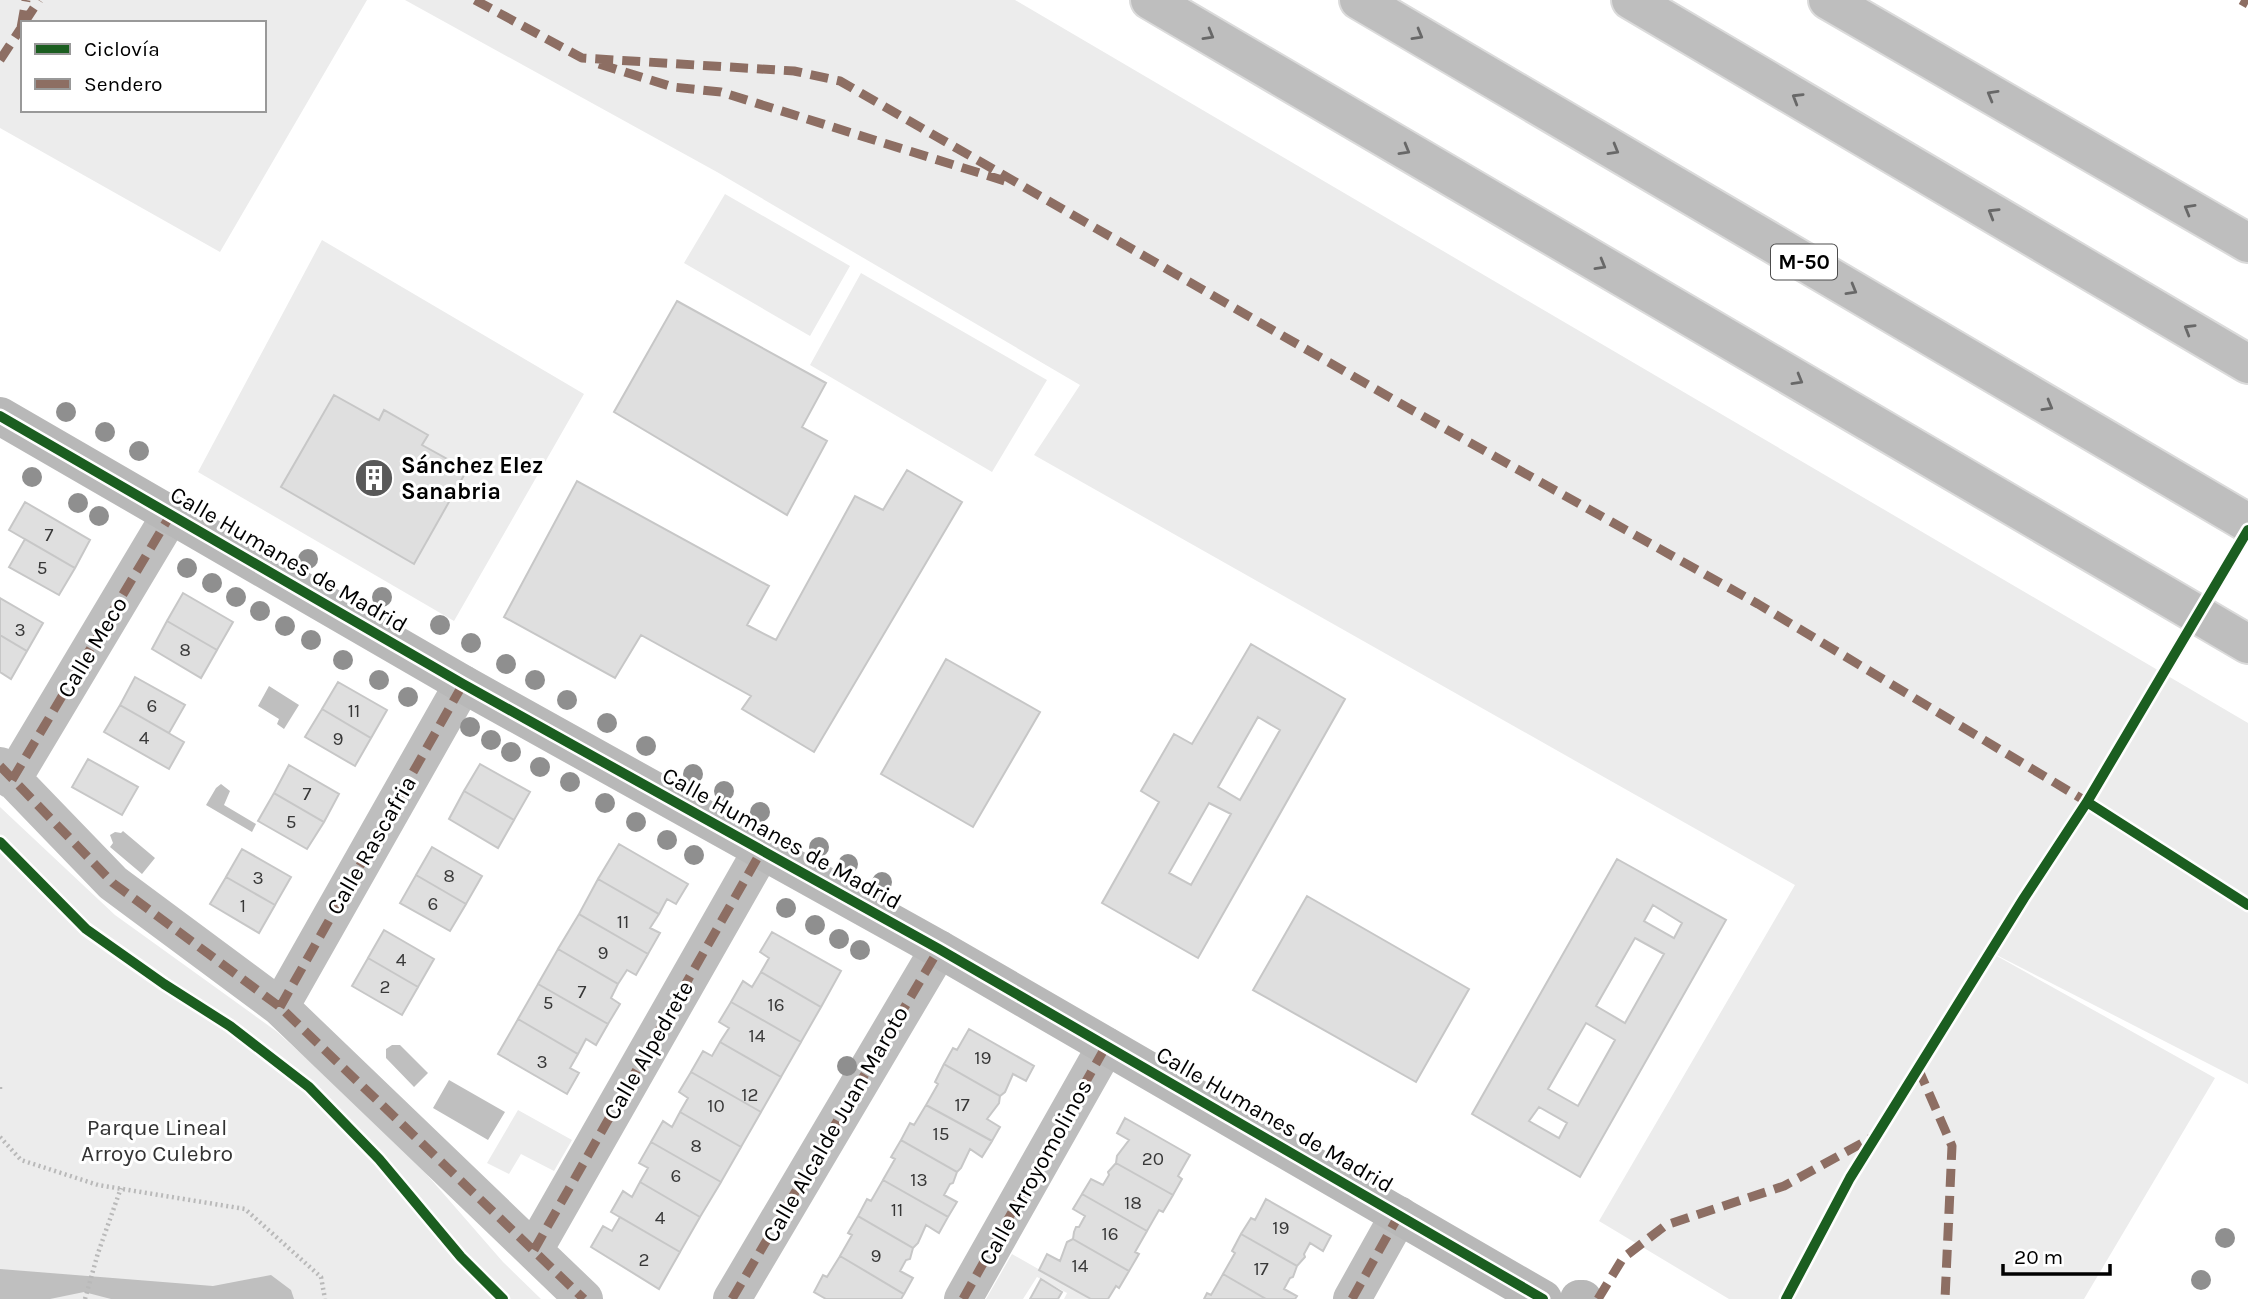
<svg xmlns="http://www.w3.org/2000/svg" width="2248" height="1299" font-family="Karla,sans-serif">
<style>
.green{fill:#ececec;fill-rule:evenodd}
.water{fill:#bfbfbf}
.building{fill:#dfdfdf;stroke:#c7c7c7;stroke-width:2;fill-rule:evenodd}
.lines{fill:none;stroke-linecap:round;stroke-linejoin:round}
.highway-casing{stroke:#dbdbdb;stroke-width:42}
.path{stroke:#b9b9b9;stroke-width:4.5;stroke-dasharray:2 3.5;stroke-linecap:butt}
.street{stroke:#bebebe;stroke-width:38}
.secondary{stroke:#b8b8b8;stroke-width:38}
.highway{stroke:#bebebe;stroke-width:38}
.quiet{stroke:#8d6e63;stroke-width:9;stroke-dasharray:18 9;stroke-linecap:butt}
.cycleway-casing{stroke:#fff;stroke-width:15}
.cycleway{stroke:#1b5e20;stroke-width:10}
.tree{fill:#8f8f8f}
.oneway{stroke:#686868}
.labels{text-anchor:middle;stroke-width:6;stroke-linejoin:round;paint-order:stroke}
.number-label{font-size:19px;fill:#383838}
.shield{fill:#fff;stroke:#4c4c4c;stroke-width:2}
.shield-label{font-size:21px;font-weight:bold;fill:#000}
.poi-label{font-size:23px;font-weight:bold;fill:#000;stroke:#fff;text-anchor:start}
.street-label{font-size:23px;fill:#000;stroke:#fff}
.park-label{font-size:23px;fill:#333;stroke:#fff}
</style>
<rect width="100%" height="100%" fill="#fff"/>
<path class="green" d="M0,0H367L220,252L0,128ZM23,23H264V110H23Z
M405,0H1015L2248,723V1084L1979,946L2215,1078L2084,1299H1729L1599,1221L1795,885L1034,455L1080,385L717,172Z
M725,194L850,266L810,336L684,263Z
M322,240L584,394L454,621L198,472Z
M861,273L1047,380L992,472L810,365Z
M0,807L115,915L276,1031L395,1138L503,1262L541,1299H0Z
M518,1110L572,1140L554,1171L521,1154L509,1174L487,1163Z
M1012,1254L1091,1299H1064L1067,1293L1037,1277L1023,1299H986Z"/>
<path class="water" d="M269,686L299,705L284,729L277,724L279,719L258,706Z
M221,784L230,791L224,805L256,824L252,832L206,805L216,788Z
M123,831L155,858L142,874L110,847L113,843L110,835L115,832L121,833Z
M392,1045H400L428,1073L414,1087L386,1058V1049Z
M449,1080L505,1112L488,1140L433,1108Z
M0,1269L213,1286L271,1275L291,1290L294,1299H111L84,1292L50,1299H0Z"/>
<path class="building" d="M677,301L826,383L802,427L827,441L787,515L614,412Z
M334,395L379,420L384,410L428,435L422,445L467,470L414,564L281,487Z
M907,470L962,502L814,752L742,709L751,696L641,635L615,678L504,617L577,481L769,586L747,625L776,640L855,496L883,510Z
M25,502L90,540L75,568L9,530Z
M25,539L75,568L59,595L9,567Z
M183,593L233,622L217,650L167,621Z
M0,598L43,623L27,651L0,635Z
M167,621L217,650L201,678L152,649Z
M0,635L27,651L11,679L0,672Z
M1251,644L1345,699L1198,958L1102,903L1159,802L1141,791L1174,734L1192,744ZM1258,717L1280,730L1240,800L1218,787ZM1209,803L1231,814L1191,885L1169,873Z
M946,659L1040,712L973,827L881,774Z
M135,677L185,705L169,733L120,705Z
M338,682L387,710L371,738L322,709Z
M120,705L184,742L169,769L104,732Z
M322,709L371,738L355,766L305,737Z
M88,759L138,787L122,815L72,787Z
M480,764L530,792L514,820L464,791Z
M289,765L339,794L324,822L274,793Z
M464,791L514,820L498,848L449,819Z
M274,793L324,822L307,849L258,821Z
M619,844L688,884L676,904L667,899L659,914L598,879Z
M432,847L482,876L466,904L416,875Z
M242,849L291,877L275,905L226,877Z
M1617,859L1726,920L1580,1177L1472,1114ZM1653,905L1682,923L1674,938L1644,921ZM1635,938L1664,954L1625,1023L1596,1006ZM1586,1023L1615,1040L1578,1106L1548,1089ZM1539,1107L1567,1123L1559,1138L1529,1121Z
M416,875L466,904L450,931L400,903Z
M226,877L275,905L259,933L210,904Z
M598,879L659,914L650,928L660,933L648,954L579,914Z
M1307,896L1469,989L1416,1082L1253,990Z
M579,914L648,954L636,975L627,970L618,984L558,949Z
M384,930L434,959L418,987L368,958Z
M772,932L841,971L821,1007L761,972L769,958L760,952Z
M558,949L618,984L611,998L620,1004L608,1024L538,984Z
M368,958L418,987L402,1015L352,986Z
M761,972L821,1007L801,1042L731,1002L743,981L752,987Z
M538,984L608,1024L596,1045L586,1039L578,1054L518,1019Z
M731,1002L801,1042L781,1077L720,1042L729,1028L719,1022Z
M518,1019L578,1054L570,1068L579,1073L567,1094L498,1054Z
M969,1029L1034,1066L1026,1081L1013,1074L1005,1092L1000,1096L944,1064L953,1048L957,1050Z
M720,1042L781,1077L761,1112L691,1072L703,1051L712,1056Z
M944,1064L1000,1096L999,1103L987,1119L1000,1127L992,1141L926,1105L938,1084L935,1082Z
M691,1072L761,1112L741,1147L680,1112L688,1098L679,1092Z
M926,1105L992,1141L982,1157L970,1149L961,1168L957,1172L901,1140L910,1123L914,1125Z
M680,1112L741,1147L721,1182L651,1142L663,1121L672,1127Z
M1125,1118L1190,1155L1178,1176L1182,1179L1173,1195L1116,1163L1117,1156L1129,1140L1117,1133Z
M901,1140L957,1172L953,1183L950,1184L944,1195L957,1202L948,1217L883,1180L895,1159L891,1157Z
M651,1142L721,1182L700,1217L640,1182L648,1168L639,1163Z
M1116,1163L1173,1195L1163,1212L1159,1210L1147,1231L1082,1194L1091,1179L1103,1185L1109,1175L1108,1172Z
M883,1180L948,1217L939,1233L926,1225L918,1243L913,1248L858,1216L867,1199L871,1201Z
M640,1182L700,1217L680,1252L611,1212L623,1191L632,1197Z
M1082,1194L1147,1231L1135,1252L1139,1254L1129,1271L1073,1239L1074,1232L1076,1227H1079L1085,1216L1073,1209Z
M1266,1199L1331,1236L1323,1251L1310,1243L1304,1254L1305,1257L1297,1266L1241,1234L1251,1218L1255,1220Z
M858,1216L913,1248L910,1259L906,1260L900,1271L913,1278L904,1294L840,1256L852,1235L848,1233Z
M620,1217L680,1252L659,1289L591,1247L603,1226L612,1231Z
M1241,1234L1297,1266L1293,1277L1290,1278L1284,1289L1297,1296L1295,1299H1266L1223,1274L1235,1253L1232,1251Z
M1073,1239L1129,1271L1119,1288L1116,1286L1108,1299H1091L1039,1270L1047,1254L1060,1261L1067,1242Z
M840,1256L904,1294L901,1299H826L814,1292L823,1275L827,1277Z
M1223,1274L1266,1299H1204L1207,1293L1211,1295Z
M1041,1279L1062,1292L1058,1299H1030Z"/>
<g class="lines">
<g class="highway-casing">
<path id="highway" d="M1150,0L2248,644
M1359,0L2248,523
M1631,0L2248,364
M1828,0L2248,243"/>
</g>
<path class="path" d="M0,1087V1091
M0,1137L21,1160L98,1185L245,1209L321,1277L325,1299
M85,1299L98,1253L121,1188"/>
<path class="street" d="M0,766L113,883L280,1007L584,1299
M12,780L171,514
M280,1007L463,684
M534,1250L762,850
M732,1299L939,949
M963,1299L1106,1046
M1352,1299L1399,1215"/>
<path class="secondary" d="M0,416L463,684L939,949L1543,1299
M1579,1299H1583"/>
<use href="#highway" class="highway"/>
<path class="quiet" d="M475,0L582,58L794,71L840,81L1410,409L1758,604L2092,805
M2241,0L2248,4
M24,23L39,0
M21,28L26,0
M0,60L23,25
M599,64L673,87L721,92L1005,181
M0,766L113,883L280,1007L584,1299
M12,780L171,514
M280,1007L463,684
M1918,1068L1952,1146L1945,1299
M534,1250L762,850
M732,1299L939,949
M963,1299L1106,1046
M1352,1299L1399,1215
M1598,1299L1623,1258L1666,1225L1784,1186L1873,1137"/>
<g class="cycleway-casing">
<path id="cycleway" d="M0,416L463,684L939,949L1543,1299
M2087,802L2248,905
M0,842L86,929L164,984L230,1026L309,1087L379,1159L461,1257L503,1299
M1786,1299L1850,1178L2024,898L2087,802L2248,530"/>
</g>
<use href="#cycleway" class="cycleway"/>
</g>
<g class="tree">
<circle cx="66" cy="412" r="10"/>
<circle cx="105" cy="432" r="10"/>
<circle cx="139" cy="451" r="10"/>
<circle cx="32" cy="477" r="10"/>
<circle cx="78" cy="503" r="10"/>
<circle cx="99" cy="516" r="10"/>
<circle cx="308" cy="559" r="10"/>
<circle cx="187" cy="568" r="10"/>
<circle cx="212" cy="583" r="10"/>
<circle cx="236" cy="597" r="10"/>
<circle cx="382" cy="597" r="10"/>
<circle cx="260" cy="611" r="10"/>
<circle cx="440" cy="625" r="10"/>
<circle cx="285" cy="626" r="10"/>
<circle cx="311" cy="640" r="10"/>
<circle cx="471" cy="643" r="10"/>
<circle cx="343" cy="660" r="10"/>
<circle cx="506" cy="664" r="10"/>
<circle cx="379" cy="680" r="10"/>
<circle cx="535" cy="680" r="10"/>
<circle cx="408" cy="697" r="10"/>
<circle cx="567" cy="700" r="10"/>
<circle cx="607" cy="723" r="10"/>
<circle cx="470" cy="727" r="10"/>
<circle cx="491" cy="740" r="10"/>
<circle cx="646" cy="746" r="10"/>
<circle cx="511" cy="752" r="10"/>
<circle cx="540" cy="767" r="10"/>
<circle cx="693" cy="774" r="10"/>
<circle cx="570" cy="782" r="10"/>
<circle cx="724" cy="791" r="10"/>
<circle cx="605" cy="803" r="10"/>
<circle cx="760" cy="812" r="10"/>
<circle cx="636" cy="822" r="10"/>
<circle cx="667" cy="840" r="10"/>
<circle cx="819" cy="847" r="10"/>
<circle cx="694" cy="855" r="10"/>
<circle cx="848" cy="864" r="10"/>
<circle cx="882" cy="882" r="10"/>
<circle cx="786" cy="908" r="10"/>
<circle cx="815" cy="925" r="10"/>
<circle cx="839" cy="939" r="10"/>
<circle cx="860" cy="950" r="10"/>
<circle cx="847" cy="1066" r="10"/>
<circle cx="2225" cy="1238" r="10"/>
<circle cx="2201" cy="1280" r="10"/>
</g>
<defs><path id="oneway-chevron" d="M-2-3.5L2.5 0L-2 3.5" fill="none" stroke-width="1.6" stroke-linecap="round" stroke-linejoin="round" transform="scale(1.75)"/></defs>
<g class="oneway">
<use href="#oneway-chevron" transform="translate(1209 35) rotate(30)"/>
<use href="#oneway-chevron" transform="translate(1418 35) rotate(30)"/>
<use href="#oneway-chevron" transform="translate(1992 95) rotate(-150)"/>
<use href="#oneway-chevron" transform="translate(1797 98) rotate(-149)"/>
<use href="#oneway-chevron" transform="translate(1405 150) rotate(30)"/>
<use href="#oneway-chevron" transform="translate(1614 150) rotate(30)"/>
<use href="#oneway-chevron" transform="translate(2189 209) rotate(-150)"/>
<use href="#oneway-chevron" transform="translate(1993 213) rotate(-149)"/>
<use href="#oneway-chevron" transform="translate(1601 265) rotate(30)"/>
<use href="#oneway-chevron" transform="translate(1852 290) rotate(30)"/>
<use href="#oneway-chevron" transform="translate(2189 329) rotate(-149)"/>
<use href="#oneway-chevron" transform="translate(1798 380) rotate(30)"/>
<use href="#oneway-chevron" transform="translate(2048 406) rotate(30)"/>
</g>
<defs>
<g id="building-disc" transform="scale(2.0125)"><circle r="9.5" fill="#595959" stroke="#fff"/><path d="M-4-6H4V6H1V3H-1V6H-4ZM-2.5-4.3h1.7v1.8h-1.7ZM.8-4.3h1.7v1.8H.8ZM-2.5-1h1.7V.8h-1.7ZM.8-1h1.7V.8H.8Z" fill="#fff"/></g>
</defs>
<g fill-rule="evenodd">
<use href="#building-disc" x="374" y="478"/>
</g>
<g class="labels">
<g class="number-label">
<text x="49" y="541">7</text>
<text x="42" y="574">5</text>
<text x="20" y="636">3</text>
<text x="185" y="656">8</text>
<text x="152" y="712">6</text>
<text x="354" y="717">11</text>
<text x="144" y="744">4</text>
<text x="338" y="745">9</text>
<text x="307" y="800">7</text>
<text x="291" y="828">5</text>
<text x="449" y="882">8</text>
<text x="258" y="884">3</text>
<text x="433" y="910">6</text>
<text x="243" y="912">1</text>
<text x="623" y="928">11</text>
<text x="603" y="959">9</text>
<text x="401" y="966">4</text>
<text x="385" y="993">2</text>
<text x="582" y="998">7</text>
<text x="548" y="1009">5</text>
<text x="776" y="1011">16</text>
<text x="757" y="1042">14</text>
<text x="983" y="1064">19</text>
<text x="542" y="1068">3</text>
<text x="750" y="1101">12</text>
<text x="962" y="1111">17</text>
<text x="716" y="1112">10</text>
<text x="941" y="1140">15</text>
<text x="696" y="1152">8</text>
<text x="1153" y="1165">20</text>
<text x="676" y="1182">6</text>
<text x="919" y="1186">13</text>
<text x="1133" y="1209">18</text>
<text x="897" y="1216">11</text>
<text x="660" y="1224">4</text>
<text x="1281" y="1234">19</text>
<text x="1110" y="1240">16</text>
<text x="876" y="1262">9</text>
<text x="644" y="1266">2</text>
<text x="1080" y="1272">14</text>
<text x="1261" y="1275">17</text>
</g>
<rect class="shield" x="1771" y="244.5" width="66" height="35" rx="5"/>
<g class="shield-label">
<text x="1804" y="269">M-50</text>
</g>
<g class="poi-label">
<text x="401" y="473">Sánchez Elez<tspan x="401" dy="26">Sanabria</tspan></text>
</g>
<g class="street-label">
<text transform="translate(289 559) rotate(30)" y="8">Calle Humanes de Madrid</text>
<text transform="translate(92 647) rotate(-59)" y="8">Calle Meco</text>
<text transform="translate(782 838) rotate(29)" y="8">Calle Humanes de Madrid</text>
<text transform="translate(371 845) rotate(-60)" y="8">Calle Rascafria</text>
<text transform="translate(648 1050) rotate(-60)" y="8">Calle Alpedrete</text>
<text transform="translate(1275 1119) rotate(30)" y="8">Calle Humanes de Madrid</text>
<text transform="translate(835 1124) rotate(-60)" y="8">Calle Alcalde Juan Maroto</text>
<text transform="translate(1035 1172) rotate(-61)" y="8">Calle Arroyomolinos</text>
</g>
<g class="park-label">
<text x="157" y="1135">Parque Lineal<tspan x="157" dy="26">Arroyo Culebro</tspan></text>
</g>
</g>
<rect x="21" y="21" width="245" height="91" fill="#ffffff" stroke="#999999" stroke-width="2"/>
<rect x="35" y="44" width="35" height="10" fill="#1b5e20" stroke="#999999" stroke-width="2"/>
<text x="84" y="56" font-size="21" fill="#000000">Ciclovía</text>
<rect x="35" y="79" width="35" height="10" fill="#8d6e63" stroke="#999999" stroke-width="2"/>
<text x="84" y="91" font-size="21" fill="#000000">Sendero</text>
<path d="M2003 1264v10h107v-10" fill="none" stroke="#000000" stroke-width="3.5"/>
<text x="2014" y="1264" font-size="21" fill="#000000" stroke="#ffffff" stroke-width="5" paint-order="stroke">20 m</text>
</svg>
